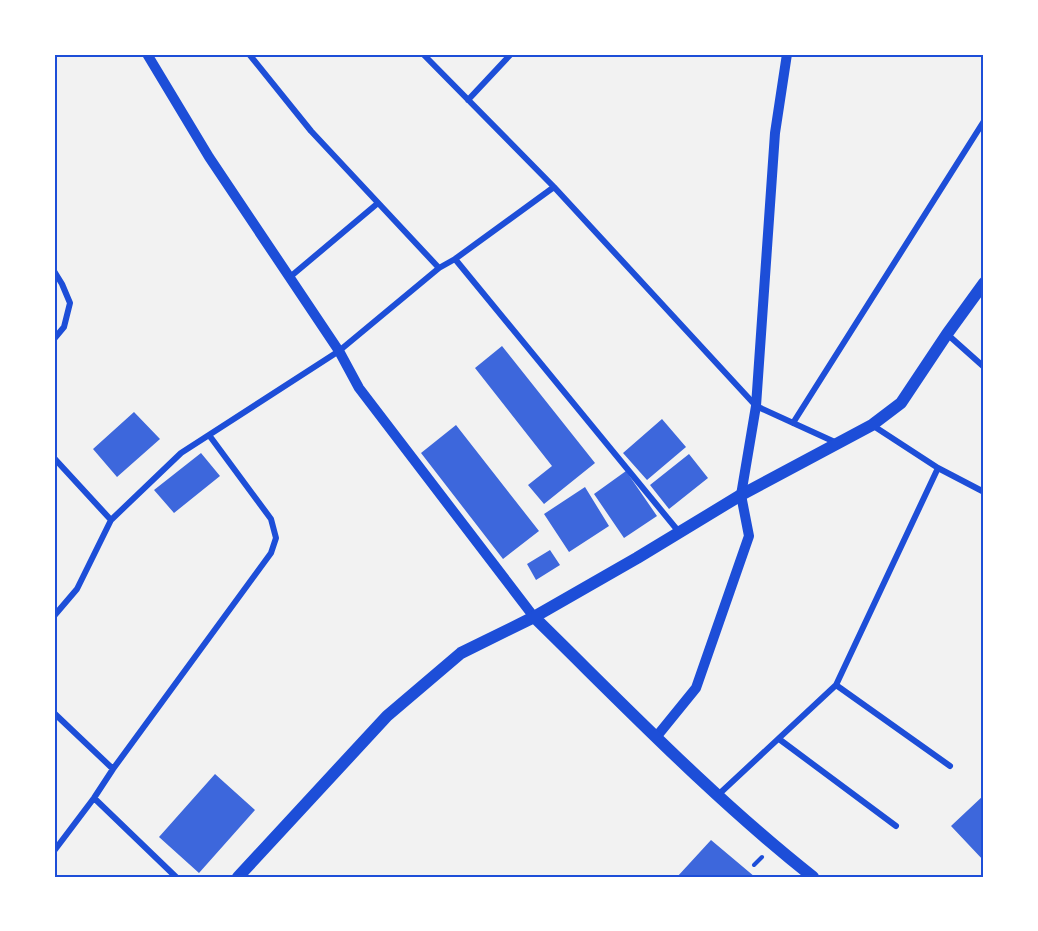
<svg xmlns="http://www.w3.org/2000/svg" width="1038" height="931" font-family="'Open Sans',sans-serif">
<style>
.building{fill:#3d67dc}
.lines{fill:none;stroke-linecap:round;stroke-linejoin:round}
.path{stroke:#1d4ed8;stroke-width:4}
.minor{stroke:#1d4ed8;stroke-width:6}
.tertiary{stroke:#1d4ed8;stroke-width:10}
.secondary{stroke:#1d4ed8;stroke-width:12}
.neatline{fill:none;stroke:#1d4ed8;stroke-width:2}
</style>
<rect width="100%" height="100%" fill="#f2f2f2"/>
<path class="building" d="M502,346L595,463L544,504L528,485L552,466L475,368Z
M134,412L160,439L117,477L93,449Z
M662,419L686,447L647,480L623,453Z
M456,425L539,531L503,559L421,453Z
M201,453L220,476L174,513L154,490Z
M689,454L708,478L669,509L650,485Z
M626,471L657,516L624,538L594,494Z
M585,487L609,526L569,552L544,514Z
M550,550L560,565L536,580L527,564Z
M215,774L255,810L199,873L159,837Z
M984,795V861L951,826Z
M711,840L755,877H677Z"/>
<g class="lines">
<path class="path" d="M754,865L762,857"/>
<path class="minor" d="M249,54L311,131L439,268
M423,54L554,187
M468,100L511,54
M455,259L679,532
M54,271L62,284L70,303L64,327L54,339
M290,277L378,203
M947,334L984,367
M793,423L984,121
M872,425L938,468L984,492
M54,458L111,520
M54,616L77,589L111,520L181,453L339,351L439,268L455,259L554,187L756,406L837,443
M836,685L950,766
M54,713L113,769
M779,739L896,826
M718,795L836,685L938,468
M94,798L176,877
M54,851L94,798L113,769L271,553L276,538L271,519L209,435"/>
<path class="tertiary" d="M147,54L209,157L339,351L359,388L534,617
M657,736L696,688L749,536L741,495L756,406L775,133L787,54"/>
<path class="secondary" d="M534,617C625,706 713,798 813,877
M238,877L387,716L461,653L534,617L637,558L741,495L872,425L901,403L947,334L984,283"/>
</g>
<rect width="1038" height="931" fill="none" stroke="#ffffff" stroke-width="111"/>
<rect x="56" y="56" width="926" height="820" class="neatline"/>
</svg>
